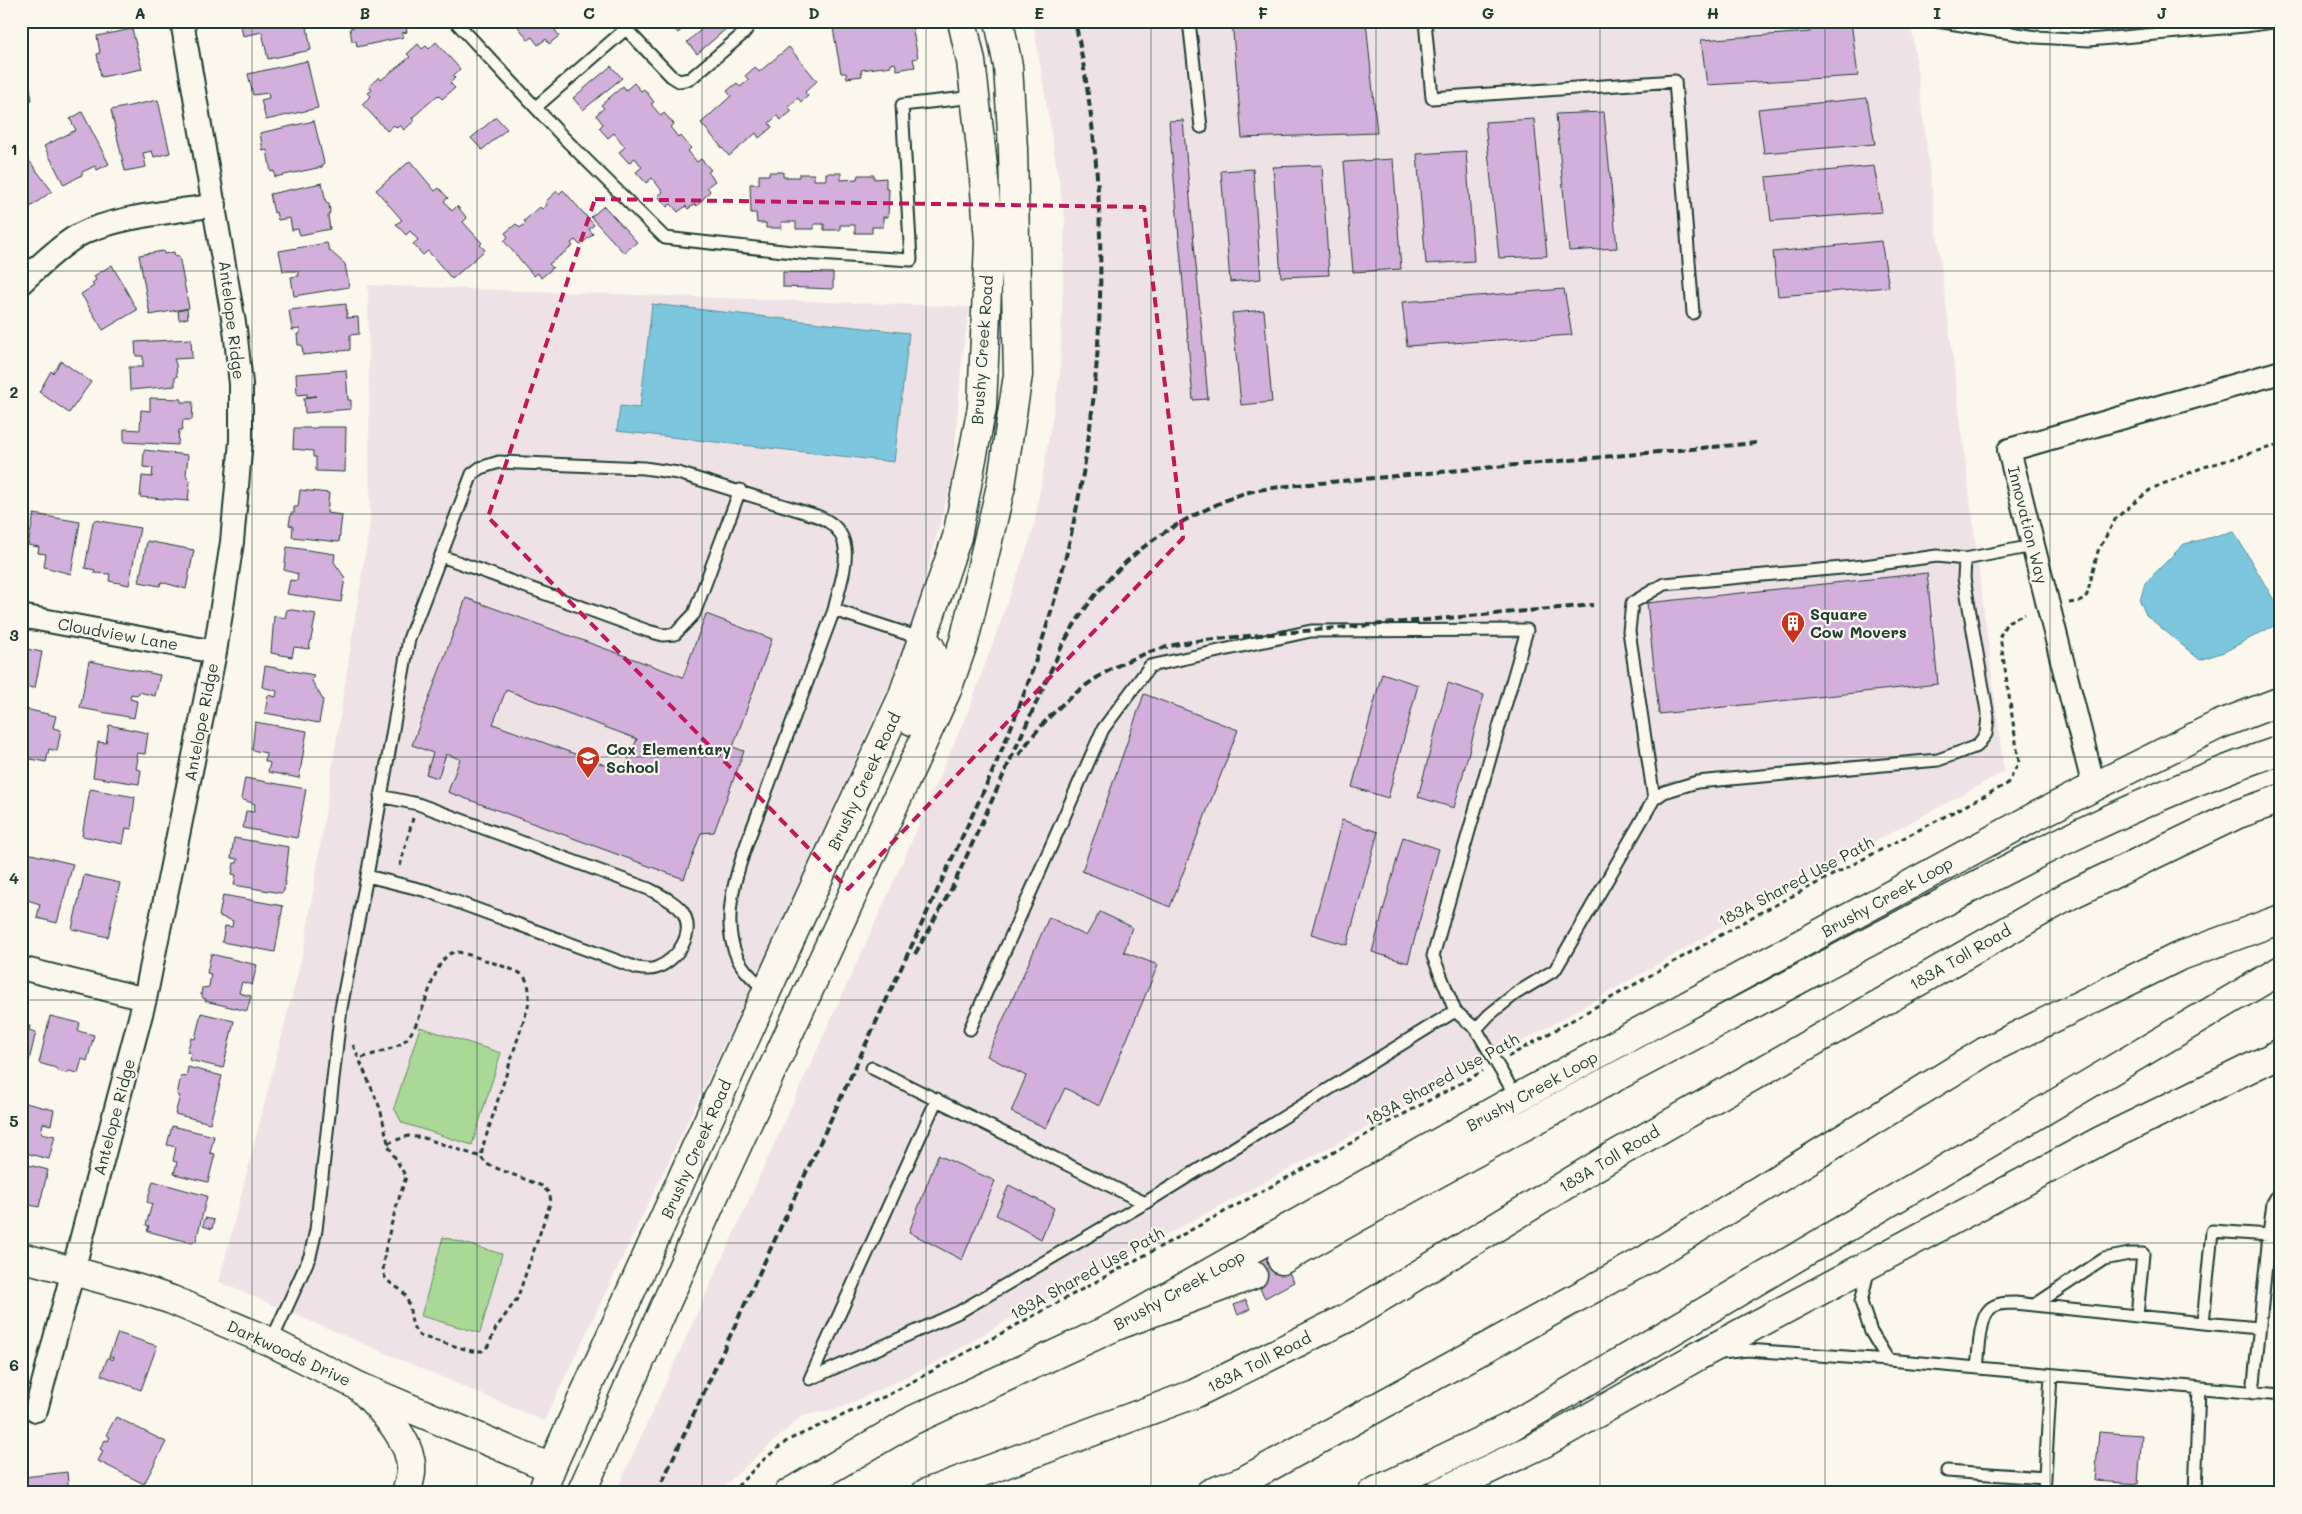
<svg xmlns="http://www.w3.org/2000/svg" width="2302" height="1514" font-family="Mali,sans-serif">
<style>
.built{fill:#efe2e7}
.green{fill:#aad897;stroke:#648a66}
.water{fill:#7dc7de;stroke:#57909a}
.building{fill:#d2b0db;stroke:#1f3d34;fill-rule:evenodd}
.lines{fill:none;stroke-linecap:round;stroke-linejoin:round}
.service-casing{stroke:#1f3d34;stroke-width:15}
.minor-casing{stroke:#1f3d34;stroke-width:26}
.tertiary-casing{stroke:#1f3d34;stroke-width:31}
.secondary-casing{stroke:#1f3d34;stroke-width:31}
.motorway-casing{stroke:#1f3d34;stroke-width:31}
.path{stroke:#1f3d34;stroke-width:3;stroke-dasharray:5 4;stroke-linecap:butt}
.service{stroke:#fbf7ec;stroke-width:11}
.minor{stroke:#fbf7ec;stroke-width:22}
.tertiary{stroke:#fbf7ec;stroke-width:28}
.secondary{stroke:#fbf7ec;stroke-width:28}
.motorway{stroke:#fbf7ec;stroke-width:28}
.rail{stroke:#1f3d34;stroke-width:4;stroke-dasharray:8 4;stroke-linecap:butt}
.marked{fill:none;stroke:#c2185b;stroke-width:4;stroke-dasharray:10 6;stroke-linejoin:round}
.grid{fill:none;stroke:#1f3d34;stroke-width:1;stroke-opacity:0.55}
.labels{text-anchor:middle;stroke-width:4.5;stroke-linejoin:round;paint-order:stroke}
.street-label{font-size:16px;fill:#1f3d34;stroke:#fbf7ec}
.poi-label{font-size:16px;font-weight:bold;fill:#1f3d34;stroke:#fbf7ec;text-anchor:start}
.neatline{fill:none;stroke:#1f3d34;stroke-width:2}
.grid-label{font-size:16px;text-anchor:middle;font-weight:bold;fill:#1f3d34}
</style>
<rect width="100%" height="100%" fill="#fbf7ec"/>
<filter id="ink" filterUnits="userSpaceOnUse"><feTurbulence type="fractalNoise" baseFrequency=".02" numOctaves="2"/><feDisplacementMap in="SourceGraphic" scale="10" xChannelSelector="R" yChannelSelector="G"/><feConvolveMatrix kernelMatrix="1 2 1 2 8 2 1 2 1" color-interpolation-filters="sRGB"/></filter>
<g filter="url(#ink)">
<path class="built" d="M1033,21H1911L2004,772L1753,907L1695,943L1448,1084L1011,1318L939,1361L841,1408L802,1416L716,1493H648L619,1485L899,870L971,704L1033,531L1060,373L1065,219Z
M368,285L970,307L962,356L953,474L913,624L902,657L744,1004L544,1421L219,1282L305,944L370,522Z"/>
<path class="green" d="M420,1027L501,1053L472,1145L402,1123L394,1108Z
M443,1237L502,1254L480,1333L421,1316Z"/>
<path class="water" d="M652,304L909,333L894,462L617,431L620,406L640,408Z
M2234,532L2281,612L2279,623L2224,652L2200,660L2146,615L2140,601L2145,583L2184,544Z"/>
<path class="building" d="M240,21H306L311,50L268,59L262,32L243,36Z
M353,21H405L407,32L402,33L404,37L357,47L356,41H352L350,28L354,27Z
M514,21H567L555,30L559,36L549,44L546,39L538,45L532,37L528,40Z
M569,21H580L573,26Z
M668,21H691L678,33Z
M711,21H735L697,54L687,42Z
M846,21H851V24L860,21H911L918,58L913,59L915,67L897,70L895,63L891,64V66L861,70L862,76L847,78L846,73H841L833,28L837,27L836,23Z
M1232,21H1366L1377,133L1242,138Z
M1808,21H1851L1858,76L1707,85L1701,40L1810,32Z
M132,29L142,69L101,77L97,54L100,53L97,36Z
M436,42L460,69L453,76L455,78L450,83L455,88L442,99L438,95L412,118L414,121L404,130L400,125L397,128L394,125L387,131L362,104L371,96L368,93L372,90L369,86L379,77L381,80L410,57L407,54L418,44L422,49L426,46L429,49Z
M789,47L817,81L805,92L808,96L801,102L798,98L788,107L792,111L781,120L777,116L769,123L772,127L759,138L756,133L729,156L701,123L731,96L727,91L737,83L740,87L749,80L745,76L755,67L759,72Z
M307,61L318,108L266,120L261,100L269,98L268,93L253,95L248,74Z
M611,66L622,78L583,110L573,98Z
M634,83L641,91L644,89L654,102L651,104L661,116L664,113L674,124L670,127L678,137L680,135L691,148L688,151L697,162L701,159L711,170L708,172L715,181L707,187L710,191L697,206L695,204L688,209L686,206L678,212L671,204L667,207L658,196L663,192L652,178L646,183L636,172L642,167L635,158L629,163L619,152L625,147L614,133L608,138L599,128L603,124L596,115L604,108L601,105L623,86L626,90Z
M30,88L32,100L21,102V90Z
M1867,98L1875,144L1764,153L1758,109Z
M158,100L170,153L154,157L152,151L143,153L146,167L125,171L111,110Z
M82,112L109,164L97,170L95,166L82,172V175L64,185L44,146L76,130L70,119Z
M1604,112L1617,248L1569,251L1556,114Z
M496,117L507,129L482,150L471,138Z
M1534,119L1547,256L1499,258L1485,122Z
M1183,120L1208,399L1193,400L1169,121Z
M314,121L324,163L322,167L275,177L274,171L271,172L267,150L263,151L260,133Z
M1466,151L1474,261L1426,264L1417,154Z
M27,158L52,191L21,214V162Z
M1393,159L1401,269L1353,272L1344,162Z
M410,161L435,191L439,188L448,198L444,201L452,211L457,206L467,218L463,222L482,243L480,245L485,250L452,279L428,251L423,255L413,244L418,240L410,231L406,235L396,224L402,220L376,190Z
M1322,165L1329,275L1281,277L1273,167Z
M1874,166L1882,212L1771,221L1766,177Z
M1253,169L1261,279L1230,282L1221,171Z
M769,172H783V177H799V174H814V180H826V173H841V180L857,179L858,175H874V179L886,178V189H889L888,217H883V227H872V233H855V225H840V230H824V224H814V229H796V222H781L782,228H766V223H757L756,213H751L750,184H759V175H769Z
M322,183L326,203L329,204L330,212L328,216L330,229L300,235L298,229L292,230L290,218L278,220L276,212L274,213L270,194Z
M563,190L594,225L589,229L593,234L580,245L575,240L571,243L573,246L549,264L553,268L541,278L538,273L534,276L504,241L508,237L505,233L516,224L520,228L526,223L524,221L540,207L542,209L547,205L545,202L557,191L559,194Z
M604,206L637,242L624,253L591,217Z
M1881,241L1889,287L1778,296L1773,252Z
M327,243L329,250L345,264L349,287L294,296L291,277L299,276L298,271H283L279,251Z
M163,251L164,254L174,252L175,257L179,256L189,308L150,315L139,255Z
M112,265L137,310L103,330L81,294L94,286L92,283L96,280L94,276Z
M783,272L833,273V289L783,287Z
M1564,289L1572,335L1407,346L1402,302Z
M346,304L347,318L358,317L359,334L350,335V350L303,355L302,345H298L297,334H300V329L292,330L289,310Z
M187,309L188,318L179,320L178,311Z
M1264,310L1272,402L1241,405L1232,313Z
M191,339L192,358L174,359L176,364L177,377H175V386L130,390L129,367H143V356H136L135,342Z
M61,361L91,382L69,413L39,392L51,371L53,373Z
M346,370L348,400H351V409L305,413L304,398L316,396L307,397V394L297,395L296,374Z
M150,398L181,399V402H193L192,420H183L182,430H179L178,445L124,442V429L140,430L141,410L150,411Z
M317,427H346L345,472L316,471V457H313V451L293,449L294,428H316Z
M144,450L188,455L186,475L190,481L188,501L140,497L142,476L152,477L153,468L143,467Z
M300,490L329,493L327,513L342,515L339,542L292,537L293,526L289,525L291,513H294V507H298Z
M34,514L80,522L71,574L44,567L46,554L38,553L39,547L28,545Z
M95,520L140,528L129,585L109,581L110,574L94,573L95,570L85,568L93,522Z
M147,541L194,550L186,589L161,582L160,586L139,582Z
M287,547L335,554L334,562L345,578L341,602L287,594L290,580L297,581L298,574L284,570Z
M1927,573L1938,684L1659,714L1647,603Z
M466,598L683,677L706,614L772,639L733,747L744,751L714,832L701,833L684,879L448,792L460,759L446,754L438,778L426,774L433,753L412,745ZM506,690L637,739L624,772L493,724Z
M287,609L316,614L309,649L294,647L292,657L271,653L274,616L285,618Z
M21,648L42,652L35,688L21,686Z
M89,661L160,675L155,696L139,692L138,695L131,694L130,699L137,701L134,718L80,708Z
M265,666L314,675L312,681L323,700L319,723L265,713L268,695L276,697L277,691L262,687Z
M1382,673L1418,685L1388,798L1352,787Z
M1448,683L1484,695L1454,808L1418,797Z
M1144,694L1238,730L1170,907L1082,871Z
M21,708L56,716L53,728L61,730L57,751L49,749L46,762L21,757Z
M255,722L307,731L299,778L268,772L270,763L265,761L266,753L252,750Z
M109,725L148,733L145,754L137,753L136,758H138L136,769L141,770L139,784L93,777L98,742L106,743Z
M245,778L306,789L297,838L243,828L246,811L254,812L255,804L241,799Z
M90,789L135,797L131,829L126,828L123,844L82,836Z
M1342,820L1378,832L1347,945L1311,934Z
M1403,837L1439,849L1408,963L1372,952Z
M234,838L289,847L284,891L281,893L234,885L236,875L232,874L234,863H237L238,859L231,858Z
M27,853L73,864L57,923L37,918L40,904L21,898V876Z
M84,875L120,883L108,937L72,929Z
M223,895L283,906L275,952L222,942L225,926L232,927L233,921L219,916Z
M1100,912L1132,927L1124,952L1158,965L1099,1106L1065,1088L1046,1128L1011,1112L1026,1076L987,1056L1049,917L1086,936Z
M211,954L257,965L252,985L242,982L239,993L251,996L247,1011L205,1001L206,999L203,998L201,994L202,988L209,987L210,980L211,974L207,973Z
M201,1013L234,1021L223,1068L189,1060L191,1053L187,1052L191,1038L195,1039Z
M50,1016L80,1023L78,1031L94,1035L87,1061L82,1059L78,1073L69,1071L66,1073L58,1071L56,1068L39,1063Z
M21,1024L30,1026L29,1030L36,1032L25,1077L21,1076Z
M188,1067L222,1076L210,1123L175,1114L180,1096L177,1095L181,1076L186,1077Z
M21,1082L26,1083L24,1094L21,1093Z
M21,1102L54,1110L51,1125L43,1123L41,1133L55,1136L49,1159L21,1152Z
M172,1126L214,1136L210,1153L215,1154L208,1182L174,1174L177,1162L173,1161L176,1147L167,1145Z
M938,1155L995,1181L962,1260L909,1232Z
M21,1163L48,1170L39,1207L21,1203Z
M153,1181L207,1196L196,1241L192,1243L147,1231L149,1226L146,1225L152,1204L147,1202Z
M1009,1185L1054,1208L1041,1239L996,1215Z
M205,1218L214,1220L212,1229L203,1226Z
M1272,1241L1294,1282L1265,1298L1243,1257Z
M1246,1300L1250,1309L1238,1315L1234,1305Z
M118,1333L157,1346L141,1390L101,1375L108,1357L113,1360L114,1357L109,1356Z
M116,1417L166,1442L144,1484L98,1461L103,1451L100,1449L105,1440L108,1441L110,1437L106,1435Z
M2099,1432L2142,1435L2138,1484L2095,1481Z
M67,1472L69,1493H25L24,1477Z"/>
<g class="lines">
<g class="service-casing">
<path id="service" d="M455,21L564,138L665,238L801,253L911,260L902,105L975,97
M1189,21L1201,127
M1425,21L1432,98L1675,81L1693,313
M1937,21L2036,37L2089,40L2245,26L2280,21
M626,29L671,76L679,81L690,79L744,33L749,25L748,21
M536,107L635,21
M441,556L648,631L663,635L675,634L694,614L740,490
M1654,799L1629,631L1632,603L1664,584L1864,566L1937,556L1965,559
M367,876L427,891L637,968C643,969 651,970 656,968C677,960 697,933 682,911C674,901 660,895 649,889L418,804L380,796
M767,992C756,981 743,971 737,957C721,922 735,877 747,843L834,610L923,639
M970,1029L1103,729L1150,666L1311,631L1527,630L1433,956L1455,1011
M1476,1029L1489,1015L1515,994L1555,970L1654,799L1664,792L1697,782L1938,760L1977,746L1986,734L1988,717L1964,578L1965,559L2033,546
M872,1068L1145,1203
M937,1099L810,1379L959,1312L1145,1203L1455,1011L1476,1029L1517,1098
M2269,1235L2273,1203L2281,1189
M1869,1267L1861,1302L1871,1332L1888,1360
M2035,1305L2104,1259L2129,1254H2143L2137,1316
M271,1342L310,1256L316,1230L341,1008L367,876L409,639L472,474L480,468L499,462L644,468L678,473L817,516C862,533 842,574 834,610
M1722,1353L1747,1350L1888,1360L2281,1395
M1977,1368C1979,1354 1979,1320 1989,1310C1995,1303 2006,1303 2015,1303L2203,1323
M2253,1393L2269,1235L2212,1231L2203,1323L2259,1328
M1947,1471L2045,1478
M2044,1493L2051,1375
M2195,1493L2199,1388"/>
</g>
<g class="minor-casing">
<path id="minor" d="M21,283C38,267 54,251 74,238C107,217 176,212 215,205
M21,616L215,652
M2094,787L2009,450L2281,372
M21,968L145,999
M36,1410L145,999L215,652L232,542L241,441V384L235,329L182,21"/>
</g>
<g class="tertiary-casing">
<path id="tertiary" d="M21,1257L139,1289L172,1300L271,1342L360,1387L551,1468"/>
</g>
<g class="secondary-casing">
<path id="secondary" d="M912,721C921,700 945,661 927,643
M542,1493L551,1468L783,955L902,698L957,537L982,407L989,242L983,166L971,61L962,21
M581,1493L719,1185L947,690L964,641L1001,486L1018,375L1013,149L1008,66L999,21
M789,1493L913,1420L1116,1326L1517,1098L2036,816L2218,725L2281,701
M1439,1493L1544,1443L1698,1356L2102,1140L2281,1053"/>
</g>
<g class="motorway-casing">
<path id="motorway" d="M1282,1260C1457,1160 1635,1067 1813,972C1963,892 2119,804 2281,750
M1116,1326L1253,1275
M360,1387C380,1409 414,1441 411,1473C410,1480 408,1487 406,1493
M926,1493L1194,1394L1347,1318L1608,1159L2070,895L2238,814L2281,799
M1210,1493L1243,1481L1647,1259L1986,1051L2178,957L2281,919
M1372,1493L1510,1427L2281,970"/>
</g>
<path class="path" d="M2069,603L2081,601L2087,595L2098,551L2116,518L2151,489L2201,468L2281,444
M400,866L413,818
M353,1045L380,1108L389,1147L406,1177C400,1195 377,1263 385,1277C390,1286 402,1287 406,1297C413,1311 408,1325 420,1336L472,1351H482L488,1346L496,1328L517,1299L551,1201L549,1193L542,1186L486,1164L481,1157L483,1146L528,1007C530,992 531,978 516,971C508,968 464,952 457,952C431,951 427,1025 402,1043C391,1050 372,1054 359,1059
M1508,1057L1754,916L2007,784L2019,762L2000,636L2007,622L2025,614
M388,1143L408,1136L424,1138L481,1157
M731,1493L762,1461L788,1440L888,1395L1483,1071"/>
<use href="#service" class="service"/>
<use href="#minor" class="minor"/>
<use href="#tertiary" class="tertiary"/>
<use href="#secondary" class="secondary"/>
<use href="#motorway" class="motorway"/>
<path class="rail" d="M1019,755C1052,705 1104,664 1163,648C1176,644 1190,642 1204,640L1593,605
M915,954L953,886L1062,646C1096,584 1138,542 1203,511C1218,504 1233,496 1249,492C1261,489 1274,488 1287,486L1756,443
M657,1493L991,775C1010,731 1028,687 1042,641C1106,443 1118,225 1075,21"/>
</g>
</g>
<path class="marked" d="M595,199L1144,207L1183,538L848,889L488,517Z"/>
<path class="grid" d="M252,21V1493M477,21V1493M702,21V1493M926,21V1493M1151,21V1493M1376,21V1493M1600,21V1493M1825,21V1493M2050,21V1493M21,271H2281M21,514H2281M21,757H2281M21,1000H2281M21,1243H2281"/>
<defs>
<g id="building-pin" transform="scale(1.25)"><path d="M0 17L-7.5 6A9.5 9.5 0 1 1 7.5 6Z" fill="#c8321e" stroke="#fbf7ec"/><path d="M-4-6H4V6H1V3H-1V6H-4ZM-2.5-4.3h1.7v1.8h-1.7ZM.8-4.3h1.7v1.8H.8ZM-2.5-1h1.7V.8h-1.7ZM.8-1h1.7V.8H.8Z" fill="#fff"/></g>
<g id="school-pin" transform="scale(1.25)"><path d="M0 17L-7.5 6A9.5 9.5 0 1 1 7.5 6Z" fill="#c8321e" stroke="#fbf7ec"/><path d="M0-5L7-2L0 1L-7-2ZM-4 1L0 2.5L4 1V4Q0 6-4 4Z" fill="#fff"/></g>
</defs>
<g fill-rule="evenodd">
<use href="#building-pin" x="1793" y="623"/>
<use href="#school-pin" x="588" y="758"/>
</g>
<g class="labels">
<g class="street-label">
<text transform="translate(232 320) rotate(83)" y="6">Antelope Ridge</text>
<text transform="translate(982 350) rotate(-86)" y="6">Brushy Creek Road</text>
<text transform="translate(2028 525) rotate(76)" y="6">Innovation Way</text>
<text transform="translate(118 634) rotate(10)" y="6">Cloudview Lane</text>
<text transform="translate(201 722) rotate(-79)" y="6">Antelope Ridge</text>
<text transform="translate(864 781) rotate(-65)" y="6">Brushy Creek Road</text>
<text transform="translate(1796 881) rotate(-28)" y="6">183A Shared Use Path</text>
<text transform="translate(1887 897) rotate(-29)" y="6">Brushy Creek Loop</text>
<text transform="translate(1960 957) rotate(-30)" y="6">183A Toll Road</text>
<text transform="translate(1442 1079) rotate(-29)" y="6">183A Shared Use Path</text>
<text transform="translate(1532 1091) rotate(-29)" y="6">Brushy Creek Loop</text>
<text transform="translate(114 1117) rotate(-75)" y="6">Antelope Ridge</text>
<text transform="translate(696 1149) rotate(-66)" y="6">Brushy Creek Road</text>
<text transform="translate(1609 1159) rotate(-31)" y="6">183A Toll Road</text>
<text transform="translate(1087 1273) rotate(-29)" y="6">183A Shared Use Path</text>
<text transform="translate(1179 1290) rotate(-29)" y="6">Brushy Creek Loop</text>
<text transform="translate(289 1353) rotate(25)" y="6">Darkwoods Drive</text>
<text transform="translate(1259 1362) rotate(-27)" y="6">183A Toll Road</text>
</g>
<g class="poi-label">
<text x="1810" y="620">Square<tspan x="1810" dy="18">Cow Movers</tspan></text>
<text x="606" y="755">Cox Elementary<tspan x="606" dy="18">School</tspan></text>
</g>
</g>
<rect width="2302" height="1514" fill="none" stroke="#fbf7ec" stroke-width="55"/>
<rect x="28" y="28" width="2246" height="1458" class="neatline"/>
<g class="grid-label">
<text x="140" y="19">A</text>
<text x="365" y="19">B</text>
<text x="589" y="19">C</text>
<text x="814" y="19">D</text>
<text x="1039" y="19">E</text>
<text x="1263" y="19">F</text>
<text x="1488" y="19">G</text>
<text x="1713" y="19">H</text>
<text x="1937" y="19">I</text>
<text x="2162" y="19">J</text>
<text x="14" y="155">1</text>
<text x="14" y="398">2</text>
<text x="14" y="641">3</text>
<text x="14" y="884">4</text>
<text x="14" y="1127">5</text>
<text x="14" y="1371">6</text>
</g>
</svg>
